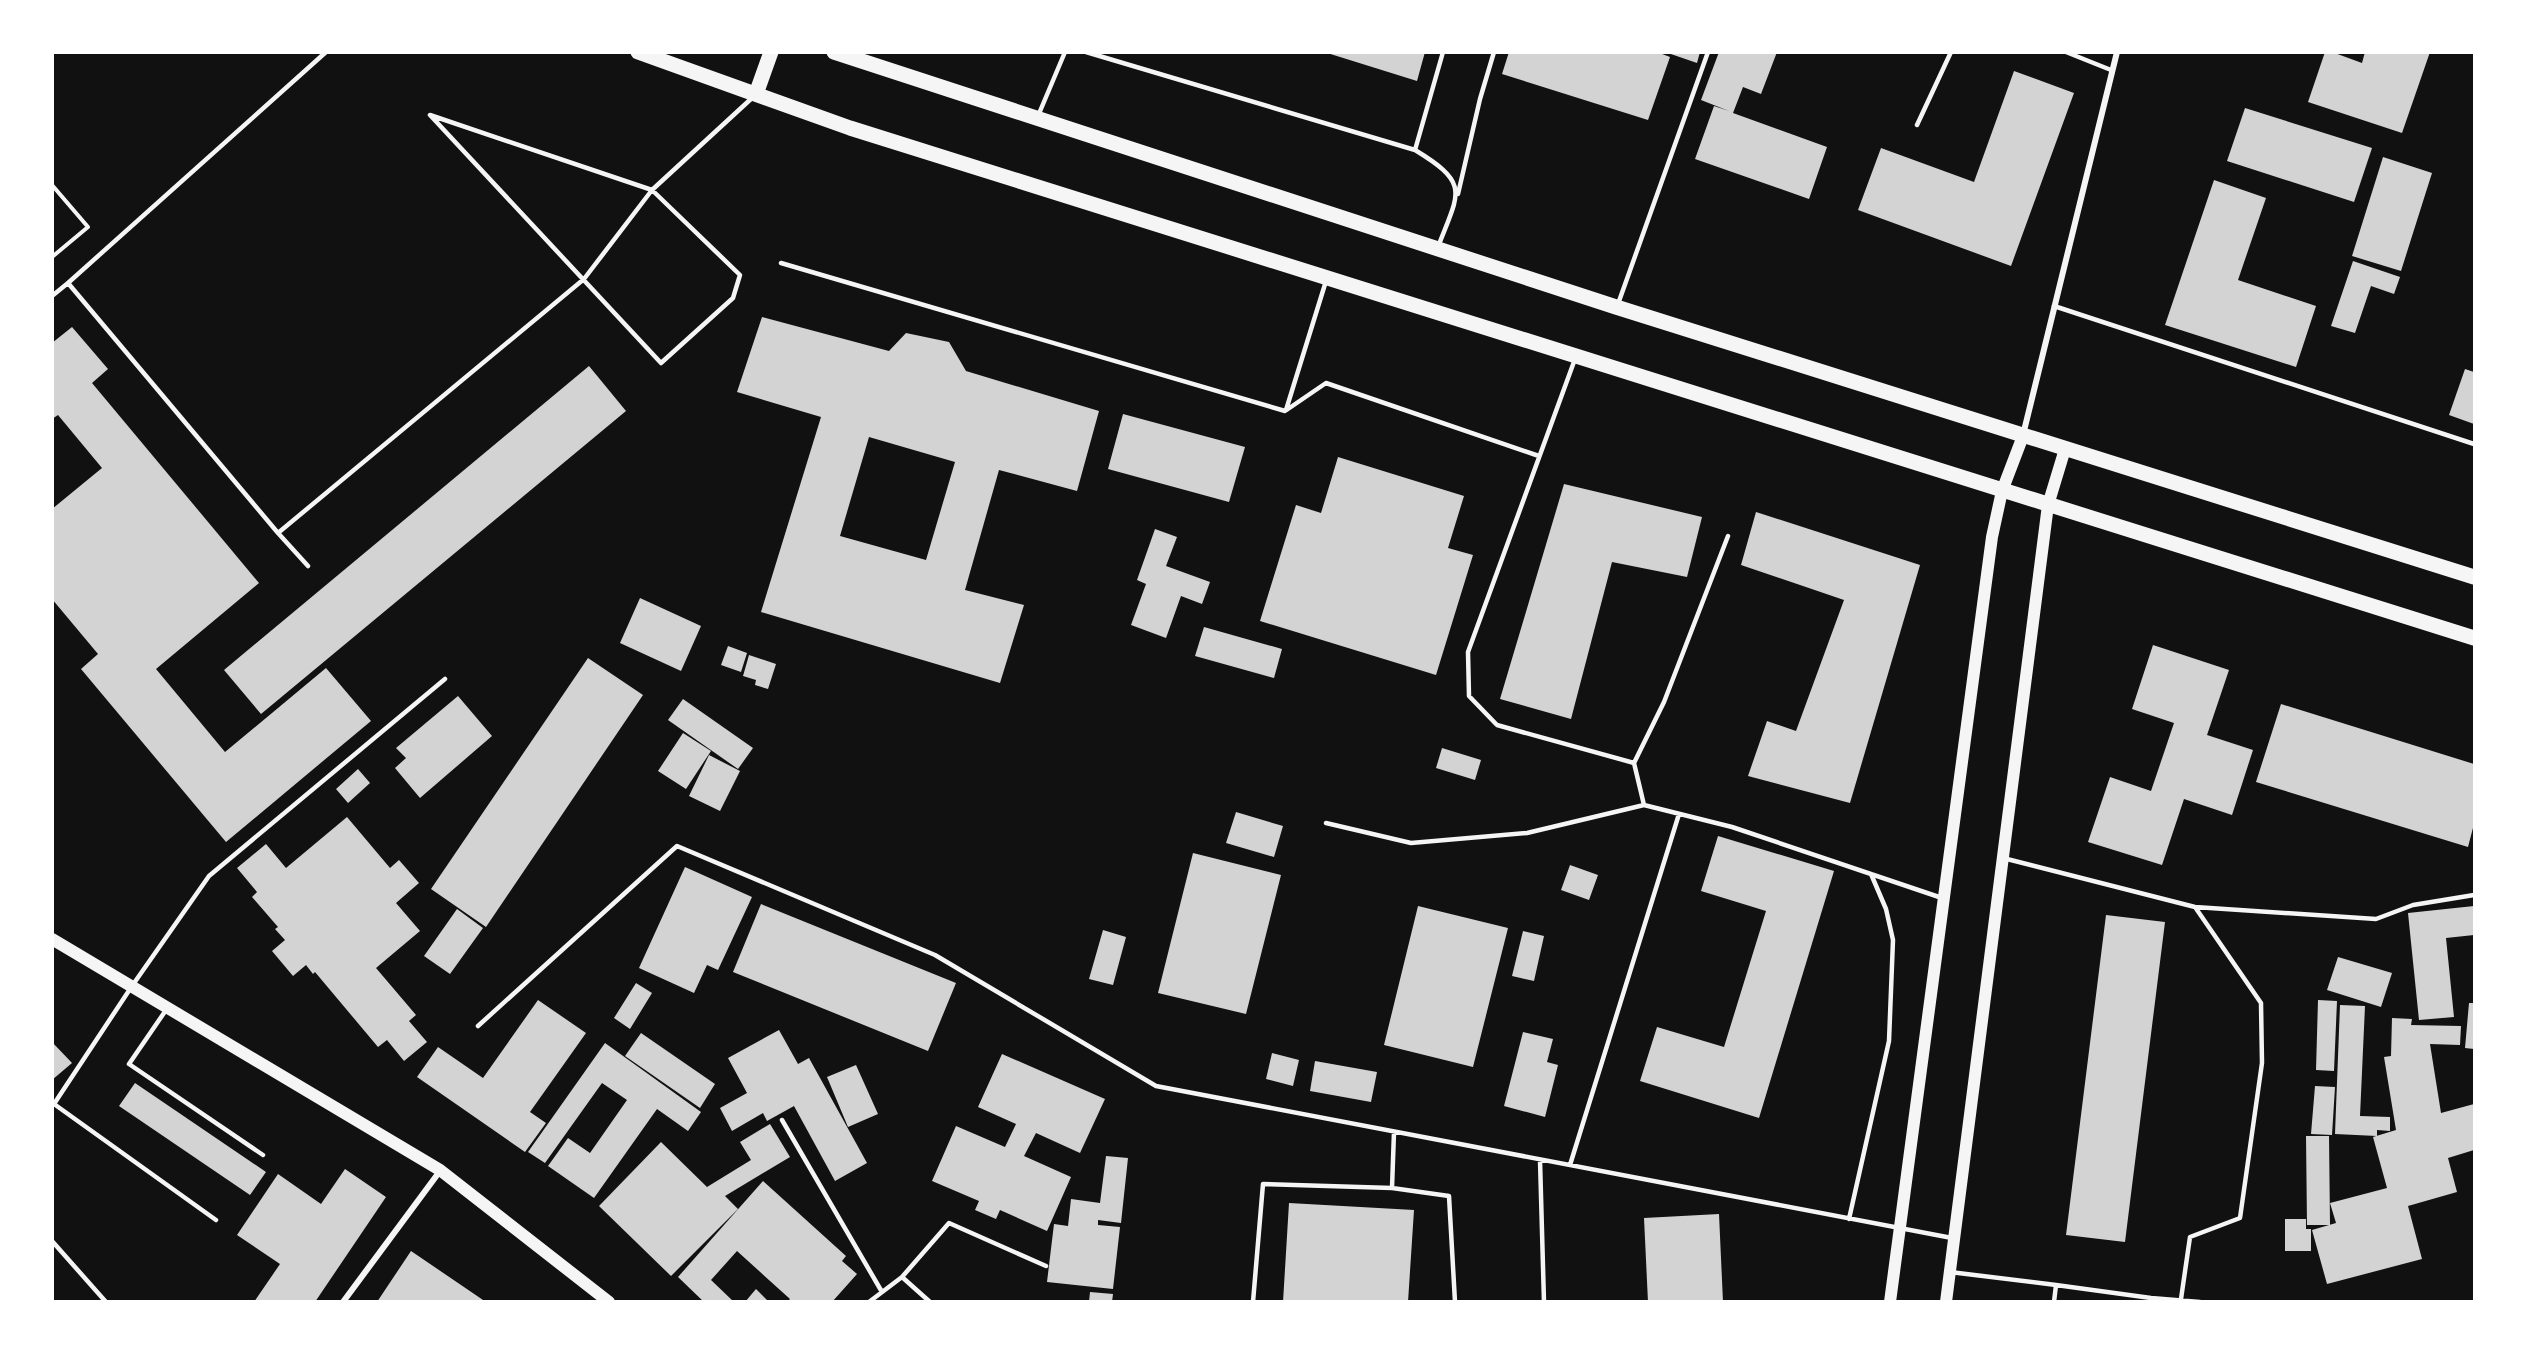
<svg xmlns="http://www.w3.org/2000/svg" width="2527" height="1354" font-family="'DM Sans',sans-serif">
<style>
.building{fill:#d3d3d3;fill-rule:evenodd}
.lines{fill:none;stroke-linecap:round;stroke-linejoin:round}
.path{stroke:#f5f5f5;stroke-width:4}
.service{stroke:#f5f5f5;stroke-width:4.5}
.minor{stroke:#f5f5f5;stroke-width:6}
.secondary{stroke:#f5f5f5;stroke-width:12}
.primary{stroke:#f5f5f5;stroke-width:15}
</style>
<rect width="100%" height="100%" fill="#111"/>
<path class="building" d="M1324,52H1425L1417,81Z
M1509,52H1657L1670,57L1648,120L1502,74Z
M1665,52H1700L1697,63Z
M1719,52H1777L1761,94L1743,87L1733,113L1827,147L1809,199L1695,159L1714,106L1729,111L1701,100Z
M2325,52H2332L2362,63L2365,52H2430L2402,133L2308,102Z
M2014,71L2074,93L2011,266L1858,210L1881,148L1974,182Z
M2245,108L2372,148L2354,202L2227,161Z
M2383,157L2432,173L2401,271L2352,256Z
M2214,180L2266,198L2238,280L2316,306L2296,367L2165,325Z
M2353,261L2400,277L2394,294L2371,286L2355,333L2331,326Z
M762,317L889,351L906,333L949,342L966,371L1099,411L1077,491L999,470L965,590L1024,605L1000,683L761,612L821,417L737,392ZM869,437L955,462L926,560L840,536Z
M72,327L108,369L92,383L259,583L156,669L225,752L326,668L371,721L226,842L81,669L98,654L52,599V509L102,468L58,415L52,419V343Z
M589,366L626,411L261,714L224,670Z
M2465,369L2474,372V424L2449,415Z
M1123,414L1245,447L1229,502L1108,469Z
M1338,457L1464,496L1448,548L1473,555L1436,675L1260,621L1296,505L1321,513Z
M1564,484L1702,517L1687,577L1612,562L1571,719L1500,699Z
M1756,512L1920,565L1850,803L1748,776L1767,721L1796,731L1844,600L1741,565Z
M1155,529L1177,537L1166,566L1210,582L1202,604L1181,596L1166,638L1131,625L1146,584L1137,580Z
M640,598L701,626L681,671L620,643Z
M1204,627L1282,649L1274,678L1195,656Z
M2153,645L2229,670L2207,735L2253,750L2232,815L2184,799L2162,865L2088,842L2110,777L2151,791L2174,723L2132,709Z
M728,646L747,653L741,672L721,665Z
M749,655L776,664L768,689L755,685L756,680L743,676Z
M588,658L643,695L486,927L431,889Z
M458,696L492,736L420,798L395,768L406,758L396,748Z
M683,699L753,748L738,769L668,720Z
M2281,704L2474,764V824L2468,847L2256,782Z
M683,733L711,751L686,789L658,771Z
M1442,748L1481,760L1475,780L1436,768Z
M709,755L740,771L720,811L689,796Z
M358,769L370,783L348,803L336,789Z
M1236,812L1283,826L1274,857L1226,843Z
M347,817L390,868L399,860L419,883L396,903L420,931L376,968L416,1015L409,1021L427,1042L404,1061L387,1040L378,1047L315,972L313,974L306,965L293,976L272,951L285,940L275,929L278,927L252,897L257,892L237,868L266,844L286,868Z
M1718,836L1834,871L1759,1118L1640,1081L1657,1027L1724,1047L1766,911L1701,891Z
M1193,853L1281,875L1246,1014L1158,993Z
M1570,865L1598,875L1589,900L1561,890Z
M685,867L752,897L718,970L707,965L694,993L639,968Z
M761,904L956,983L928,1051L733,972Z
M1418,906L1508,928L1473,1067L1384,1045Z
M2474,906V935L2446,938L2454,1017L2419,1020L2408,913Z
M457,909L483,928L450,974L424,956Z
M2106,915L2165,922L2125,1242L2066,1235Z
M1103,930L1126,937L1113,985L1089,979Z
M1523,931L1544,936L1534,981L1512,976Z
M2338,957L2392,973L2381,1007L2327,990Z
M636,983L652,993L630,1029L614,1018Z
M538,1000L586,1033L530,1112L546,1123L525,1152L417,1077L438,1047L483,1078Z
M2318,1000L2337,1001L2334,1071L2316,1070Z
M2469,1003H2474V1049L2465,1048Z
M2340,1005L2365,1006L2360,1116L2390,1117V1131L2377,1130V1136L2335,1134Z
M2392,1018L2412,1019L2411,1025L2461,1026L2460,1045L2430,1044L2441,1113L2474,1104V1150L2448,1158L2457,1192L2408,1206L2422,1259L2327,1284L2312,1230L2336,1223L2330,1203L2387,1188L2373,1137L2396,1130L2384,1057L2391,1056Z
M779,1030L798,1064L809,1058L867,1163L835,1181L794,1106L767,1121L763,1113L732,1131L720,1108L747,1093L728,1058Z
M1523,1032L1553,1039L1547,1062L1558,1065L1545,1117L1504,1106Z
M641,1033L715,1084L700,1108L625,1056Z
M52,1042L72,1063L52,1080Z
M605,1043L701,1112L688,1131L657,1109L594,1198L548,1166L568,1138L590,1153L627,1100L602,1083L545,1163L528,1152Z
M1272,1053L1299,1060L1293,1086L1266,1079Z
M1002,1054L1105,1099L1080,1153L1036,1133L1024,1156L1071,1177L1047,1231L1000,1210L996,1219L975,1210L979,1201L932,1181L956,1126L1005,1147L1016,1124L978,1107Z
M1315,1061L1377,1072L1371,1102L1310,1091Z
M856,1065L878,1114L848,1127L827,1077Z
M135,1083L266,1172L250,1195L119,1106Z
M2315,1086L2335,1087L2332,1135L2311,1134Z
M770,1124L790,1157L725,1196L738,1209L671,1276L599,1206L661,1142L707,1187L751,1160L740,1142Z
M2306,1136H2329L2330,1225H2307Z
M1106,1156L1128,1158L1121,1223L1098,1220V1225L1120,1227L1113,1289L1047,1282L1054,1224L1068,1226L1071,1199L1100,1203Z
M345,1169L386,1197L315,1302H254L280,1264L237,1235L278,1174L321,1204Z
M763,1181L846,1256L842,1261L857,1274L832,1302H787L790,1299L737,1251L711,1280L734,1302H704L678,1277Z
M1289,1203L1414,1210L1408,1302H1283Z
M1719,1214L1723,1302H1648L1644,1218Z
M2285,1219H2306V1229H2311V1251H2285Z
M411,1251L486,1302H377Z
M756,1289L769,1302H745Z
M1090,1292L1113,1294L1112,1302H1089Z"/>
<g class="lines">
<path class="path" d="M52,185L88,227L52,257"/>
<path class="service" d="M326,52L68,283L278,533L584,279L652,190L752,98
M1086,52L1415,150C1471,184 1459,192 1438,247
M2066,52L2111,70
M430,115L652,190L740,275L733,298L661,363Z
M1038,116L1065,52
M1917,125L1951,52
M1415,150L1443,52
M1458,194L1480,99L1494,52
M781,263L1285,411L1326,383L1539,456
M52,296L68,283
M1618,304L1708,52
M2054,306L2474,444
M1575,359L1468,652L1469,696L1497,725L1634,763L1664,702L1728,536
M1286,410L1326,281
M278,533L308,566
M1644,805L1732,827L1942,898
M1326,823L1411,843L1527,833L1644,805L1634,763
M2003,858L2195,907L2376,919L2413,905L2474,895
M166,1010L129,1064L263,1155
M478,1026L677,846L935,955L1156,1086L1952,1238
M782,1120L882,1292
M1394,1132L1392,1188L1449,1196L1455,1302
M1540,1160L1544,1302
M1570,1165L1679,814
M1849,1219L1889,1041L1893,940L1886,909L1871,874
M216,1220L54,1104L132,986L209,876L445,679
M52,1241L106,1302
M1950,1272L2056,1285L2054,1302
M902,1277L949,1223L1046,1266
M2056,1285L2151,1298L2200,1302
M2181,1299L2190,1237L2240,1218L2262,1063L2261,1003L2195,907
M869,1302L902,1277L930,1302
M1253,1302L1263,1184L1392,1188"/>
<path class="minor" d="M2023,435L2117,52
M343,1302L440,1171"/>
<path class="secondary" d="M52,939L440,1170L609,1302
M1890,1302L1992,537L2002,491L2023,436
M1946,1302L2048,505L2065,449"/>
<path class="primary" d="M638,52L850,128L2474,638
M834,52L1616,307L2474,577
M756,94L771,52"/>
</g>
<rect width="2527" height="1354" fill="none" stroke="#ffffff" stroke-width="108"/>
</svg>
